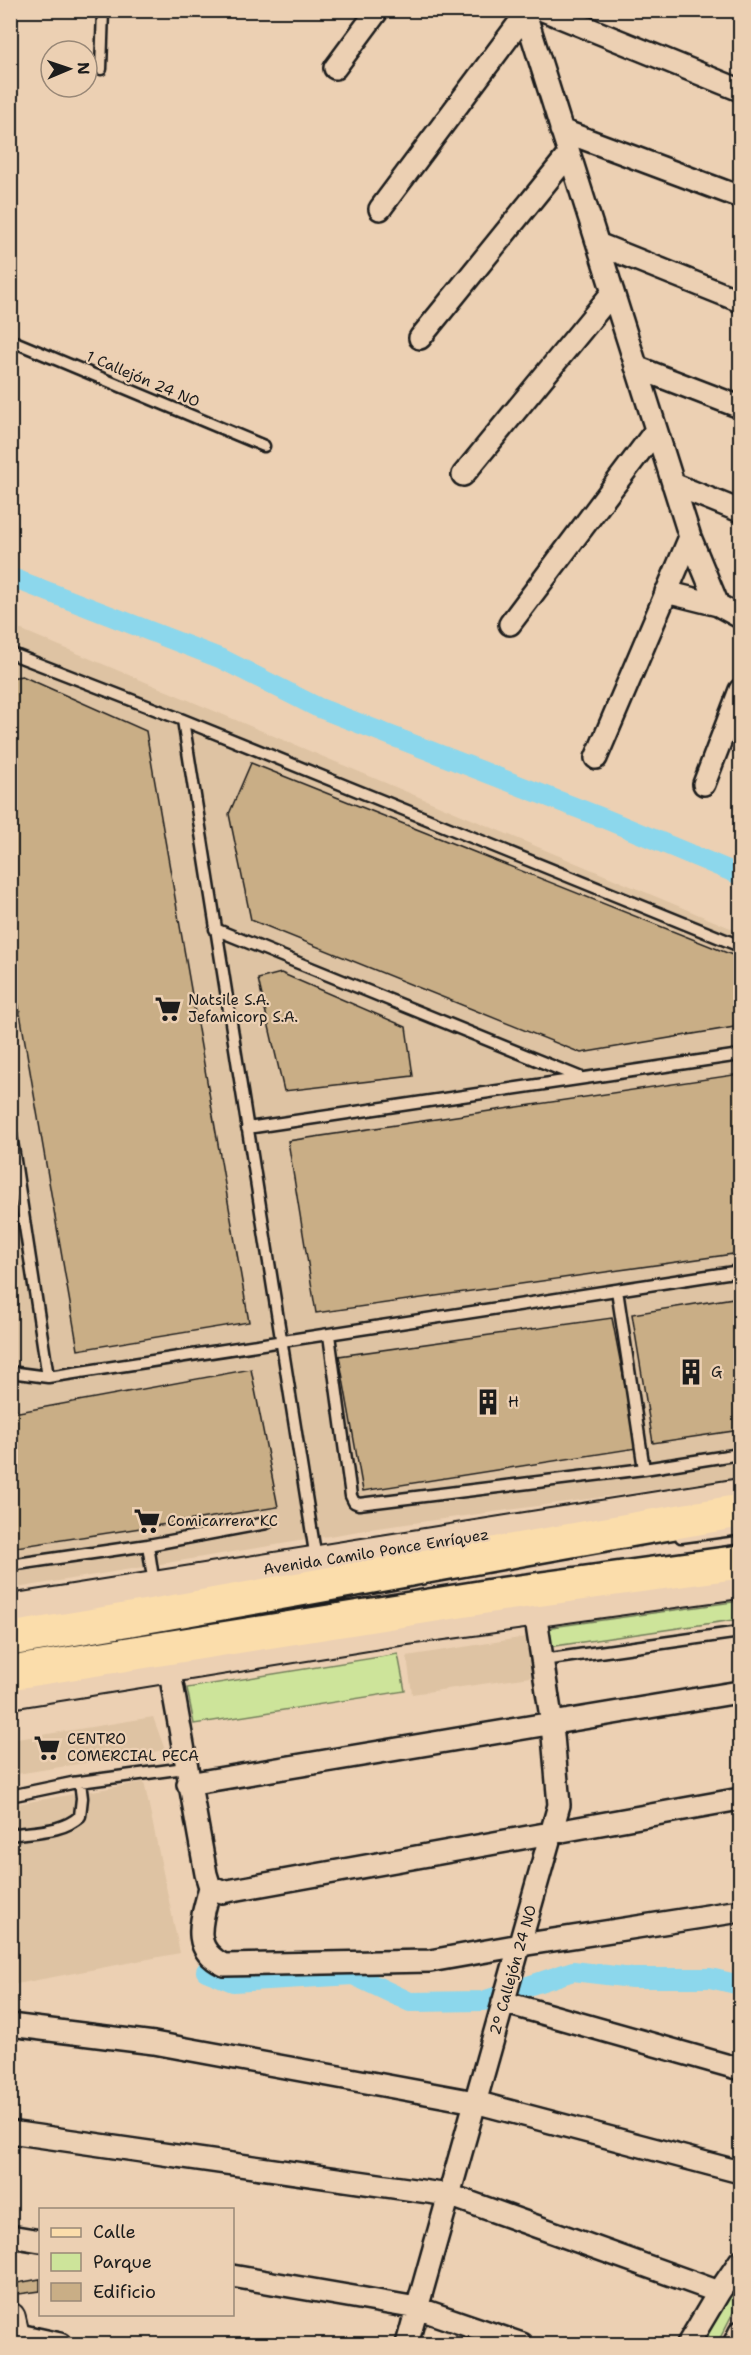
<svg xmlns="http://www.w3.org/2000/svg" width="751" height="2355" font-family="'Shantell Sans',sans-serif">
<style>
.built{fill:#dec3a3}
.green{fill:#cde49a;stroke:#74805b;stroke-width:1.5}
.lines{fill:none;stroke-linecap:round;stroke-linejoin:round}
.canal{stroke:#8cd7ec;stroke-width:20}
.building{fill:#c9ae86;stroke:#1c1c1c;stroke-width:1.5}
.lane-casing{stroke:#1c1c1c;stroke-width:15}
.street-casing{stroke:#1c1c1c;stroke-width:26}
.secondary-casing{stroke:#1c1c1c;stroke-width:34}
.primary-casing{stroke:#1c1c1c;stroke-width:38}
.lane{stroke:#ecd0b3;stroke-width:10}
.street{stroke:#ecd0b3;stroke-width:21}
.secondary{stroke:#ecd0b3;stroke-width:30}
.primary{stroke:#fbddab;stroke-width:33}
.labels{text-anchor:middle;stroke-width:4.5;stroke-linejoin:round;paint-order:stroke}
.street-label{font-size:15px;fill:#1c1c1c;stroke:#ecd0b3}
.poi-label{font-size:15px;fill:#1c1c1c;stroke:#ecd0b3;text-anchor:start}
</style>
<rect width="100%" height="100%" fill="#ecd0b3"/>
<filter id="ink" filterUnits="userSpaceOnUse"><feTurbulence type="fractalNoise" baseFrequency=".0167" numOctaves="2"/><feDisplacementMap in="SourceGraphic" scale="12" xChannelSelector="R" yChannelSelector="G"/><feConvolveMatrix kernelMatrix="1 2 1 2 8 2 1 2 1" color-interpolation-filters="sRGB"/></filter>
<g filter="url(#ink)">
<path class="built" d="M10,625L740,932V1478L377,1528L11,1589Z
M526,1637L531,1677L412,1694L407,1656Z
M153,1717L165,1750L11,1775V1740Z
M144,1782L180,1953L11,1985V1805Z"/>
<path class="green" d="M740,1601V1619L555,1646L548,1645L546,1633L552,1627Z
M398,1654L405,1691L194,1724L187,1688Z
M740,2277V2299L717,2344H700Z"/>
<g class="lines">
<path class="canal" d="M10,577L222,659L317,707L603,818L740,875
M206,1971L233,1982L353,1975L410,2002L483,2001L573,1971L632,1978H710L740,1985"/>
</g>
<path class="building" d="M22,676L146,731L249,1322L78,1350L10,955V678Z
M251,763L740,958V1026L581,1053L251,920L229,814Z
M281,973L406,1027L413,1076L284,1091L258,979Z
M740,1074V1253L316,1313L288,1141Z
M10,1255L18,1303L10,1305Z
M740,1297V1430L653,1443L632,1314Z
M612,1318L637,1448L363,1491L339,1356Z
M251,1369L278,1507L10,1548V1407L19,1412Z
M40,2279V2291L19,2294L17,2283Z"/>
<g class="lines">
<g class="lane-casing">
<path id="lane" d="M101,69L103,10
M10,340L264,446
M10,653L183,720L740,946
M183,720L316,1559
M215,929L579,1077
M10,1128L48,1377
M247,1128L740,1055
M617,1290L644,1469
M329,1335L351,1496L354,1502L359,1504L644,1469L740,1454
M10,1372L48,1377L740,1271
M681,1537L740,1529
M10,1565L148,1545
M154,1584L148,1545L267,1523
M543,1660L740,1632
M10,1796L72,1783L185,1768
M10,1835C34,1831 62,1833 80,1816L82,1798L80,1782"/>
</g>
<g class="street-casing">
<path id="street" d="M524,10L690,537L718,605
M543,10L740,90
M335,68L378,10
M561,130L740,197
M380,209L525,15
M598,244L740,301
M420,338L569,154
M636,367L740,407
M463,475L613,292
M673,484L740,511
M666,592L718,605L740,617
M510,624L656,430
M596,758L690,537
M704,784L740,690
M169,1667L206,1874L210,1887L222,1892L740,1799
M188,1784L733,1693
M210,1887C203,1918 188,1948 224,1965L430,1961L521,1945L740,1911
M503,2002L740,2069
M10,2025L154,2043L475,2102L740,2172
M10,2132L449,2195L719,2292
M10,2236L40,2241
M232,2276L417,2308L522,2344
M14,2334L60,2344
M407,2344L559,1805L552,1724L533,1599
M688,2344L719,2292L740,2261
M734,2344L740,2332"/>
</g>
<g class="secondary-casing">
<path id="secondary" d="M10,1610L740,1494
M10,1693L386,1632L740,1583
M10,2318L16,2344"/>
</g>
<g class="primary-casing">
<path id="primary" d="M10,1639C255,1600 497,1551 740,1511
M10,1673L498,1595L740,1562"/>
</g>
<use href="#lane" class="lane"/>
<use href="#street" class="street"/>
<use href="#secondary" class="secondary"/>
<use href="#primary" class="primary"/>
</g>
</g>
<defs>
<g id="supermarket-bare" transform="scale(2.07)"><path d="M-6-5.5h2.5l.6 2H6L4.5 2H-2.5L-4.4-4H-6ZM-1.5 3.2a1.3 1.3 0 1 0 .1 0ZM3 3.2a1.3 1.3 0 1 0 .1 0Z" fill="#1c1c1c" stroke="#ecd0b3" stroke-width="2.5" paint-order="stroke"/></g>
<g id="building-bare" transform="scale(2.07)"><path d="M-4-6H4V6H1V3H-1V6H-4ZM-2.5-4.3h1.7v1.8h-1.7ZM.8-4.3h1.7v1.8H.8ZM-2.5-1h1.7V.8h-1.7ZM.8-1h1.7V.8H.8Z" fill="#1c1c1c" stroke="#ecd0b3" stroke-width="2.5" paint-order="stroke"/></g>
</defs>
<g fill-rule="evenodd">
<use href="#supermarket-bare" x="168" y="1009"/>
<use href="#building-bare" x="691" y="1372"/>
<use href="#building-bare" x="488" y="1402"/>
<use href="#supermarket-bare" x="147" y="1521"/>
<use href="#supermarket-bare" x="47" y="1748"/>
</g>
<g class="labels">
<g class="street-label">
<text transform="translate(143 379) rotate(23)" y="5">1 Callejón 24 NO</text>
<text transform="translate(376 1552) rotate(-9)" y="5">Avenida Camilo Ponce Enríquez</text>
<text transform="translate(513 1970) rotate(-74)" y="5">2° Callejón 24 NO</text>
</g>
<g class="poi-label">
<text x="188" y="1005">Natsile S.A.<tspan x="188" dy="17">Jefamicorp S.A.</tspan></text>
<text x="711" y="1377">G</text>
<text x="508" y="1407">H</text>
<text x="167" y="1526">Comicarrera KC</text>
<text x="67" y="1744">CENTRO<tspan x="67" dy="17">COMERCIAL PECA</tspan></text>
</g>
</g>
<rect width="751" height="2355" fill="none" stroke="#ecd0b3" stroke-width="36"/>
<rect x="18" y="18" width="715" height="2319" fill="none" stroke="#1c1c1c" stroke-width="2" filter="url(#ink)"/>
<rect x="39" y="2208" width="195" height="108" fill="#ecd0b3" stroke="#998877" stroke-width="1.5"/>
<rect x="51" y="2228" width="30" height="9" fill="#fbddab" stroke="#998877" stroke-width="1.5"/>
<text x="93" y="2238" font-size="18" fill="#1c1c1c">Calle</text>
<rect x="51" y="2253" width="30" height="18" fill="#cde49a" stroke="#998877" stroke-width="1.5"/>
<text x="93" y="2268" font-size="18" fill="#1c1c1c">Parque</text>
<rect x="51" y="2283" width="30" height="18" fill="#c9ae86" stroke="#998877" stroke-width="1.5"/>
<text x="93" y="2298" font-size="18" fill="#1c1c1c">Edificio</text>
<g transform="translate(69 69) rotate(88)"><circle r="28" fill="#ecd0b3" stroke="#998877" stroke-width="1.5"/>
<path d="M0-4.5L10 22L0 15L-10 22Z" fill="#1c1c1c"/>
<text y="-9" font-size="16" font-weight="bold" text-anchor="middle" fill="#1c1c1c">N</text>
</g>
</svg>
